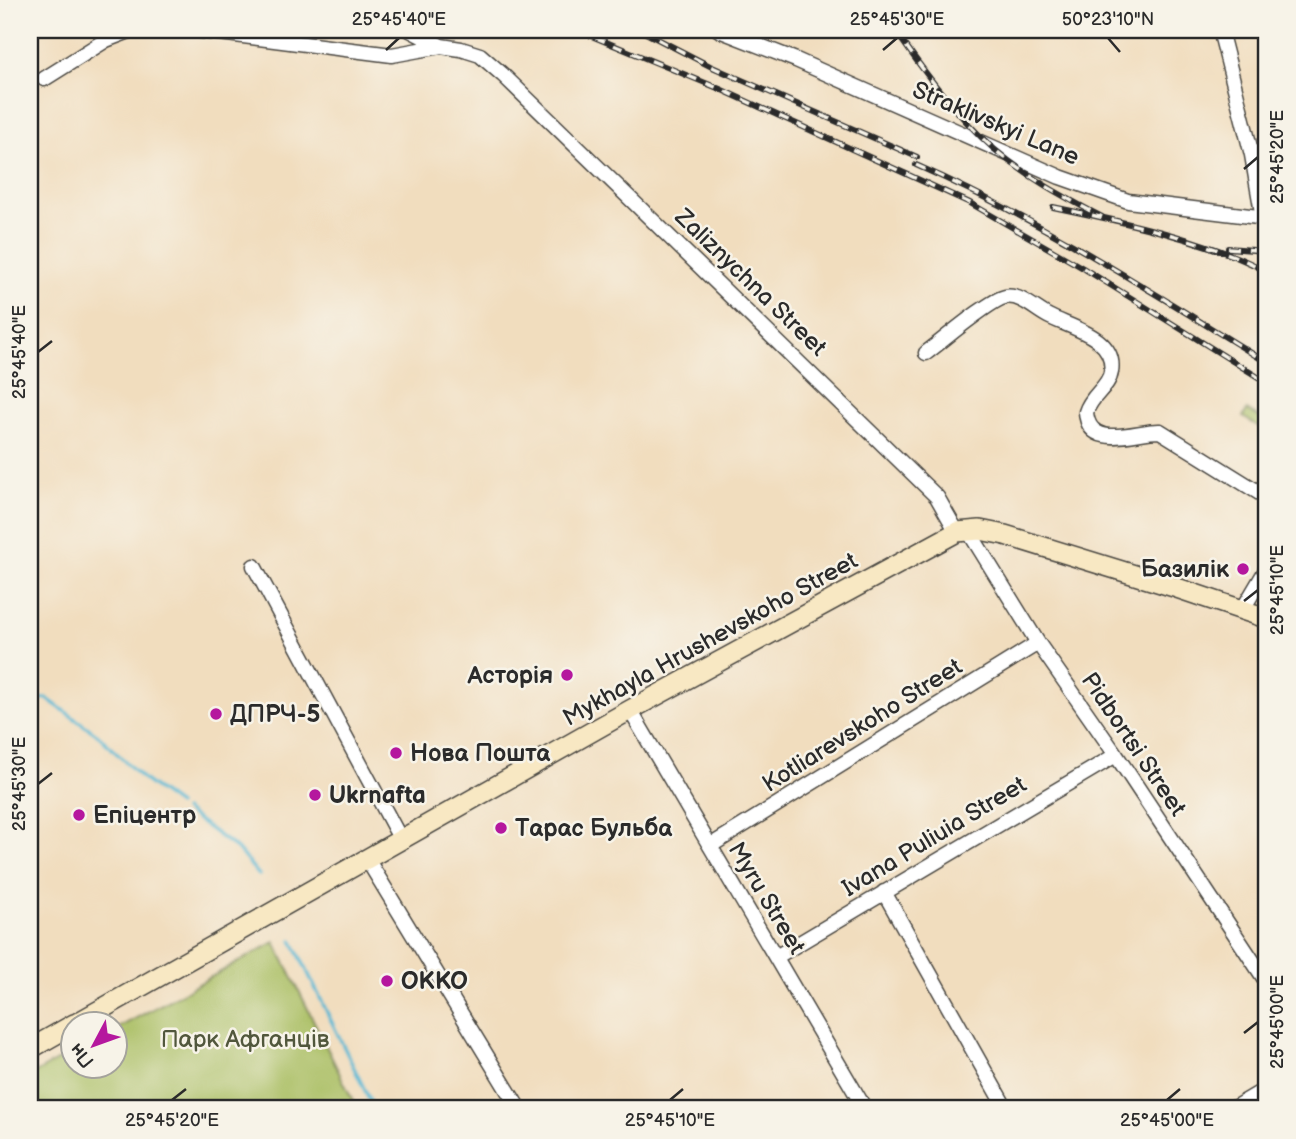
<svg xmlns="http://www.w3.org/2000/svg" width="1296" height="1139" font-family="'Balsamiq Sans',sans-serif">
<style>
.green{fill:#a9be62;stroke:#6a7446;stroke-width:2}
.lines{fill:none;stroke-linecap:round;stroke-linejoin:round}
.stream{stroke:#53b6d2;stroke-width:3.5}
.street-casing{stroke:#494641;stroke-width:17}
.secondary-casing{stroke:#494641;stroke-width:22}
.street{stroke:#fff;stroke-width:14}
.secondary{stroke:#f8e8c3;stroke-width:19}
.rail-casing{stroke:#2b2b2b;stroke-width:6}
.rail{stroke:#f7f3e8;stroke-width:3.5;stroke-dasharray:10;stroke-linecap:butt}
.ticks{fill:none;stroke:#2b2b2b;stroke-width:2.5}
.poi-dot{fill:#b5179e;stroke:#f7f3e8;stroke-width:2.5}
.labels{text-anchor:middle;stroke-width:5;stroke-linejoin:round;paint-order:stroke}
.street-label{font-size:24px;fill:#2b2b2b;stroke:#f7f3e8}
.poi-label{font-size:24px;font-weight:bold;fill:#2b2b2b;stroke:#f7f3e8;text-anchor:start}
.park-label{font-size:24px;fill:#51573c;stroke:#f7f3e8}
.neatline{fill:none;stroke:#2b2b2b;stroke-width:2.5}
.ticks-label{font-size:18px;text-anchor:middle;fill:#2b2b2b}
</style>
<rect width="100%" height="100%" fill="#f7f3e8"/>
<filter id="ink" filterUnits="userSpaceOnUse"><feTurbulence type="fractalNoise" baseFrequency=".0143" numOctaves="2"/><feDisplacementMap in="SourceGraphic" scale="14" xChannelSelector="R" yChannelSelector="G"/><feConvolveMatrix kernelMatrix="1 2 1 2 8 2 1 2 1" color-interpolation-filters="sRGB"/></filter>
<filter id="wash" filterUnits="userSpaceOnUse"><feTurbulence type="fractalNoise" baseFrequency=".00686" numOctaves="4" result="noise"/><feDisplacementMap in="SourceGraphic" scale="28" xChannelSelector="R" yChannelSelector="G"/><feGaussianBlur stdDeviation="1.57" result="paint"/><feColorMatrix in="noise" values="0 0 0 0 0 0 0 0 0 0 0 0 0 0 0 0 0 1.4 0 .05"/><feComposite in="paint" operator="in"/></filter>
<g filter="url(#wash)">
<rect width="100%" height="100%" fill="#f1ddbe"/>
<path class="green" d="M1247,410L1266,422L1264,430L1243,417Z
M275,942L357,1109H30V1076L73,1052L74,1066H116V1029Z"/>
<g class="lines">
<path class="stream" d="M30,701L46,698L98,735L144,780L178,805
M184,810L237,849L259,875
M292,940L374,1109"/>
</g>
</g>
<g filter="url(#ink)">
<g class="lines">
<g class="street-casing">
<path id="street" d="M195,30L392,55L441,46L461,49L480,55L503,75L937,497L957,532
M410,30L441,46
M719,30L796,60L1060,177L1128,201L1266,218
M1220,30L1252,155L1263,218
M44,79L106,40L132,30
M926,353C941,342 990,300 1005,297C1020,294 1035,309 1048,316C1071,328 1117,337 1111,372C1109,387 1091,395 1086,412C1089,452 1137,430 1160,431L1266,497
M968,530L1038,643L1116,755L1266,981
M254,566L401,840
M1243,609L1266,570
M630,710L865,1109
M710,846L1038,643
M367,859L519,1109
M884,892L1006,1109
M776,957L1116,755
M1232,1109L1266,1089"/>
</g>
<g class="secondary-casing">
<path id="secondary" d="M75,1024L630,710L957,532L980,530L1005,535L1177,588L1266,618
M30,1049L74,1024"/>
</g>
<use href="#street" class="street"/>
<use href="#secondary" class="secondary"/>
<g class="rail-casing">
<path id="rail" d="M577,30L720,89L970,203L1083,268L1266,382
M640,30L710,66L917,157
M895,30C924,72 955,114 994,149C1027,177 1064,197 1102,217
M916,165C1039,219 1152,292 1266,362
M1053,207C1120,221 1206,239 1266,271
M1228,248L1266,251"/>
</g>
<use href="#rail" class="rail"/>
</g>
</g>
<path class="ticks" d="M1108,38L1120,52M386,50L399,38M883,50L897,38M1244,169L1258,157M38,352L52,341M1244,601L1258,590M38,784L52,773M1244,1033L1258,1022M172,1100L186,1089M670,1100L683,1089M1167,1100L1180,1089"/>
<g class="poi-dot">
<circle cx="1243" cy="569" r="7"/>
<circle cx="567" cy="675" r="7"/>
<circle cx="216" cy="714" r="7"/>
<circle cx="396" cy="753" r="7"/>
<circle cx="315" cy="795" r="7"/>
<circle cx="79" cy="815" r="7"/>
<circle cx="501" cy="828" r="7"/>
<circle cx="387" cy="981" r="7"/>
</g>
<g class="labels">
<g class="street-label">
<text transform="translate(996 123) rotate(23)" y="8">Straklivskyi Lane</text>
<text transform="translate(751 282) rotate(44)" y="8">Zaliznychna Street</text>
<text transform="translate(710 639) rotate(-29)" y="8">Mykhayla Hrushevskoho Street</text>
<text transform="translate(862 725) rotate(-32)" y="8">Kotliarevskoho Street</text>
<text transform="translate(1134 744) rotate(56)" y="8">Pidbortsi Street</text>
<text transform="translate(934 836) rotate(-31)" y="8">Ivana Puliuia Street</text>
<text transform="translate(767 898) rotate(59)" y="8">Myru Street</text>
</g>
<g class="poi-label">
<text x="1229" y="577" text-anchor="end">Базилік</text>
<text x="553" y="683" text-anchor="end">Асторія</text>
<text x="230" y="722">ДПРЧ-5</text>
<text x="410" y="761">Нова Пошта</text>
<text x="329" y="803">Ukrnafta</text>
<text x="93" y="823">Епіцентр</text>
<text x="515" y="836">Тарас Бульба</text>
<text x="401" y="989">OKKO</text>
</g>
<g class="park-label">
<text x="245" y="1047">Парк Афганців</text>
</g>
</g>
<rect width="1296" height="1139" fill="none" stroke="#f7f3e8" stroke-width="77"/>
<g transform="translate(94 1045) rotate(229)"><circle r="33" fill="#f7f3e8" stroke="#a5a39c" stroke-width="2"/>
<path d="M0-5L12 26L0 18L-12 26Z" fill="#b5179e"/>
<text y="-10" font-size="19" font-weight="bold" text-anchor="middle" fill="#2b2b2b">Пн</text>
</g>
<rect x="38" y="38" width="1220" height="1062" class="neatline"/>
<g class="ticks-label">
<text x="399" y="25">25°45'40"E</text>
<text x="897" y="25">25°45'30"E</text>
<text x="1108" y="25">50°23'10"N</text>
<text transform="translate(1277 157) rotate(-90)" y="6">25°45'20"E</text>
<text transform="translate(19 352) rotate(-90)" y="6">25°45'40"E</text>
<text transform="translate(1277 590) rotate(-90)" y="6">25°45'10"E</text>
<text transform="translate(19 784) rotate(-90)" y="6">25°45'30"E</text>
<text transform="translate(1277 1022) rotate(-90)" y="6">25°45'00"E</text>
<text x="172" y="1126">25°45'20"E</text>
<text x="670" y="1126">25°45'10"E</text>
<text x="1167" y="1126">25°45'00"E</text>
</g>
</svg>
